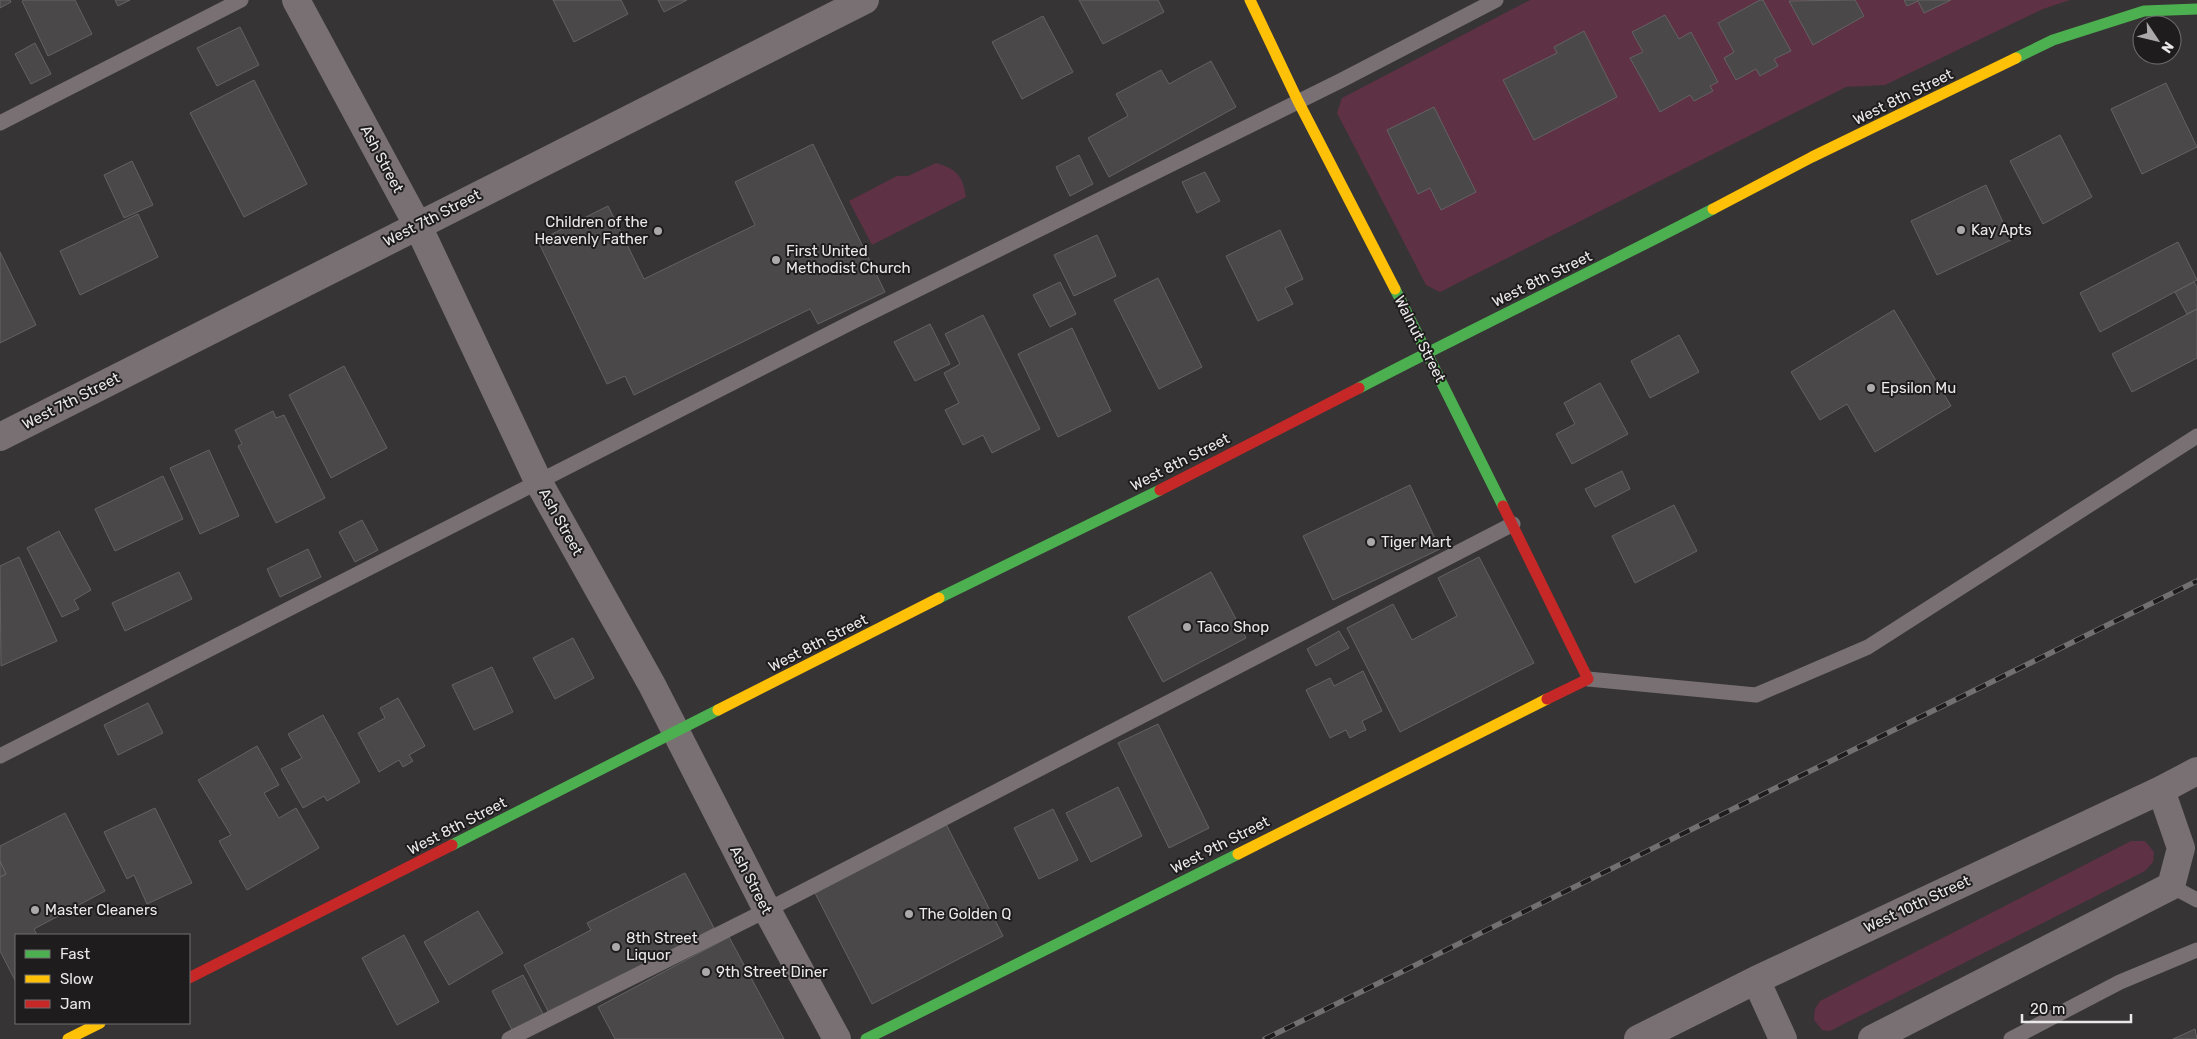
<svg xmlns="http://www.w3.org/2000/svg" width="2197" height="1039" font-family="Rubik,sans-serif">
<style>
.green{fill:#5e3145}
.building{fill:#4a4848;stroke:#646263}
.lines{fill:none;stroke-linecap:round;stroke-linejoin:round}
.lane{stroke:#787072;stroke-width:15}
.street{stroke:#787072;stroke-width:28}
.fast{stroke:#4caf50;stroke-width:11}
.slow{stroke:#ffc107;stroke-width:11}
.jam{stroke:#c62828;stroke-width:11}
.rail-casing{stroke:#737071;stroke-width:5.5}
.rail{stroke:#1e1c1d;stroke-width:4;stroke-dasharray:11;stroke-linecap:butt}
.poi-dot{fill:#aca9aa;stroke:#1e1c1d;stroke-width:2}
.labels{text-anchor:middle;stroke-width:4;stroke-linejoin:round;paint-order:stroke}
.street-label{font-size:15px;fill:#ebe8e9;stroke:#1e1c1d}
.poi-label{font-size:15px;fill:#ebe8e9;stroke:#1e1c1d;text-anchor:start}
</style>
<rect width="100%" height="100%" fill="#373435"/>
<path class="green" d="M1530,0H2070L2043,9L1885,85L1846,87L1440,292L1426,285L1337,113L1342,98Z
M936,163C956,169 963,175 966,197L872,245L849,201L897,176H908Z
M2131,841H2145L2154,852L2153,862L2145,871L1830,1031L1822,1030L1814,1020L1815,1009L1820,1001Z"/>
<path class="building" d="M0,0H10L11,2L0,8Z
M24,0H75L92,34L48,56L22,1Z
M115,0H130L118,6Z
M553,0H621L628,14L574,42Z
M658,0H687L664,12Z
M1079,0H1158L1164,12L1103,44Z
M1760,0H1763L1791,51L1774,59L1778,66L1760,76L1756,69L1736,80L1724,58L1734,52L1718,23Z
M1855,0L1864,16L1813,45L1789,1Z
M1904,0H1951L1924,13L1918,1L1907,6Z
M1665,15L1679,39L1691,32L1718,82L1710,86L1713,91L1694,101L1690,95L1660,112L1630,58L1643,52L1632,32Z
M1043,16L1073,72L1022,99L992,42Z
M240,27L259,65L217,86L197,48Z
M1584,31L1617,97L1534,140L1503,80L1557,53L1554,47Z
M35,43L51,74L31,84L15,54Z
M1211,61L1236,107L1109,177L1088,138L1128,116L1116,94L1161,70L1169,84Z
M254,80L307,184L244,217L190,113Z
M2166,83L2197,147L2142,174L2111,109Z
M1434,107L1476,192L1441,210L1430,188L1418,194L1387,130Z
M2060,135L2092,197L2043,224L2010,161Z
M813,144L885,292L818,324L810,309L634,395L625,376L607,384L538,241L608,206L644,279L755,225L735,182Z
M1079,155L1093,184L1070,196L1056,167Z
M132,161L153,205L124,218L104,175Z
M1205,172L1220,201L1197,213L1182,182Z
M1986,185L2011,240L1937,275L1911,221Z
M138,214L158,257L80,295L60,251Z
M1280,230L1303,279L1285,288L1293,304L1258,321L1226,256Z
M1097,235L1116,276L1074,296L1054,255Z
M2178,242L2197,280L2100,332L2080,293Z
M0,252L36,325L0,343Z
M1158,278L1202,367L1159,389L1114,300Z
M1060,282L1076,314L1050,327L1033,295Z
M2194,282L2197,287V309L2187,314L2175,292Z
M2197,309V358L2132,392L2112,354Z
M1894,310L1951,406L1875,452L1847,404L1820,420L1791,372Z
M983,315L1040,429L992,453L983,435L963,445L945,410L959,403L944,373L960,364L945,334Z
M930,324L950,364L915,381L894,342Z
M1072,328L1111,411L1058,437L1018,354Z
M1679,335L1699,372L1650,398L1631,361Z
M344,366L387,448L331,478L289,395Z
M1600,383L1628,434L1572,464L1556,434L1575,424L1564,403Z
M273,411L276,418L284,415L325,498L276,523L238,446L242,444L235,430Z
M209,450L239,516L200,534L170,468Z
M1622,471L1630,489L1595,507L1585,489Z
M163,476L183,519L115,551L95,509Z
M1410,485L1440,549L1333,600L1303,536Z
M1674,505L1697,551L1635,583L1612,536Z
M362,520L378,550L355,562L339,532Z
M59,531L91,590L74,600L79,609L62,617L27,548Z
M308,549L321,577L280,597L267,569Z
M19,557L57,641L1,666L0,566Z
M1479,557L1534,663L1400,732L1347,628L1393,604L1412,640L1457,616L1438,578Z
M179,572L192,599L125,631L112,603Z
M1211,572L1246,638L1163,682L1128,617Z
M1339,631L1349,648L1316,666L1307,649Z
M573,638L594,678L555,699L533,658Z
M492,667L513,712L474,730L452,685Z
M1363,671L1382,711L1362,721L1366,730L1359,733L1350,738L1346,730L1330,738L1306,690L1330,678L1334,686Z
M398,698L425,746L409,755L413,761L403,767L399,760L379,772L358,733L385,718L380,708Z
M148,703L163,733L118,755L104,725Z
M323,715L360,782L327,801L324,796L303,808L281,769L302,758L288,734Z
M1158,724L1209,828L1169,848L1118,743Z
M257,746L279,785L264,793L279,818L296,808L319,848L247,890L219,841L231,835L198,780Z
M1118,787L1142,836L1091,862L1066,813Z
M155,808L192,883L147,904L134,875L127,879L104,832Z
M1053,809L1078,860L1039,879L1014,828Z
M65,813L105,891L34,929L37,935H16V982L0,951V877L6,874L0,861V846Z
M946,824L1003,936L872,1004L815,893Z
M0,861L6,874L0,877Z
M685,873L714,928L549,1013L524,965L591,930L587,923Z
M478,911L503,953L449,985L424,942Z
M404,935L439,1002L397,1025L362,958Z
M729,937L784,1039H615L598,1007Z
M523,975L543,1014L512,1030L492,991Z
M2195,1029L2197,1039H2173Z"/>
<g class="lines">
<path class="lane" d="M0,123L241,0
M1588,679L1756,695L1868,647L2197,436
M0,756L862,317L1340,81L1496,0
M2171,886L2197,900
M509,1039L767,910L1513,524
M2011,1039L2120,982L2197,950"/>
<path class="street" d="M296,0L418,226L539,483L652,685L767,910L837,1039
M0,437L865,0
M1756,980L1783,1039
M1638,1039L1756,980L2161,790L2197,771
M1872,1039L2171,886L2181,848L2161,790"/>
<path class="fast" d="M2016,58L2053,40L2144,11L2197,9
M1395,289L1503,506
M1359,388C1476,327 1596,270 1713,209
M939,598L1160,490
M452,845L718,710
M866,1039L1238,854"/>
<path class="slow" d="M1250,0L1298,101L1395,289
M1713,209L1812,157L2016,58
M718,710L939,598
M1238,854L1547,699
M68,1039L100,1023"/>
<path class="jam" d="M1160,490L1359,388
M1503,506L1588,679L1547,699
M189,978L452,845"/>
<g class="rail-casing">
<path id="rail" d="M1265,1039L2197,581"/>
</g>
<use href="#rail" class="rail"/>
</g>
<g class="poi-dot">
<circle cx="1961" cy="230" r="5"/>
<circle cx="658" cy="231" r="5"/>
<circle cx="776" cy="260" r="5"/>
<circle cx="1871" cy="388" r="5"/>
<circle cx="1371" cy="542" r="5"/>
<circle cx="1187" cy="627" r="5"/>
<circle cx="35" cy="910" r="5"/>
<circle cx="909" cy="914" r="5"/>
<circle cx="616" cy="947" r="5"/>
<circle cx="706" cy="972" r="5"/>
</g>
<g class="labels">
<g class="street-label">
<text transform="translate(1903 97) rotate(-26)" y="5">West 8th Street</text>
<text transform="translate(382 159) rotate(62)" y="5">Ash Street</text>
<text transform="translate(432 218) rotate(-27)" y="5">West 7th Street</text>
<text transform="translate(1542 279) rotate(-26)" y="5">West 8th Street</text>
<text transform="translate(1420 339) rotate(63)" y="5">Walnut Street</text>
<text transform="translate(71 401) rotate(-27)" y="5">West 7th Street</text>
<text transform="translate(1180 462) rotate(-27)" y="5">West 8th Street</text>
<text transform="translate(561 522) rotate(61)" y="5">Ash Street</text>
<text transform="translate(818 643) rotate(-27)" y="5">West 8th Street</text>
<text transform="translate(457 826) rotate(-27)" y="5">West 8th Street</text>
<text transform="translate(1220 845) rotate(-27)" y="5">West 9th Street</text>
<text transform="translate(751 880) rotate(63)" y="5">Ash Street</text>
<text transform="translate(1917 904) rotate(-25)" y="5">West 10th Street</text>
</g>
<g class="poi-label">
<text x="648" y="227" text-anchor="end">Children of the<tspan x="648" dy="17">Heavenly Father</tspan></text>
<text x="1971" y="235">Kay Apts</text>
<text x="786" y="256">First United<tspan x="786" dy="17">Methodist Church</tspan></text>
<text x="1881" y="393">Epsilon Mu</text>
<text x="1381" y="547">Tiger Mart</text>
<text x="1197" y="632">Taco Shop</text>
<text x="45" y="915">Master Cleaners</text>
<text x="919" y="919">The Golden Q</text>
<text x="626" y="943">8th Street<tspan x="626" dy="17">Liquor</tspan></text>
<text x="716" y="977">9th Street Diner</text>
</g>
</g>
<rect x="15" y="934" width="175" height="90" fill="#1e1c1d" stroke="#706e6f"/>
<rect x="25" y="950" width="25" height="8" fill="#4caf50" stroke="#706e6f"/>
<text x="60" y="959" font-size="15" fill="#ebe8e9">Fast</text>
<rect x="25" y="975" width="25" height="8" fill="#ffc107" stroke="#706e6f"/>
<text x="60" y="984" font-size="15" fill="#ebe8e9">Slow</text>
<rect x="25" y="1000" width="25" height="8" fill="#c62828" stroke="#706e6f"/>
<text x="60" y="1009" font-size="15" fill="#ebe8e9">Jam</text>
<g transform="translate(2157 40) rotate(125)"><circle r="24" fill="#1e1c1d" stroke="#706e6f"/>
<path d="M0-4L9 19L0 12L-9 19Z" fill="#aca9aa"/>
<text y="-8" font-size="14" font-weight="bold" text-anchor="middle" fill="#ebe8e9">N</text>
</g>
<path d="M2022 1014v8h109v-8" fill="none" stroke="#ebe8e9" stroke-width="2.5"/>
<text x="2030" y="1014" font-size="15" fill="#ebe8e9" stroke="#1e1c1d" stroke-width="4" paint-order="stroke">20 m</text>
</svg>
